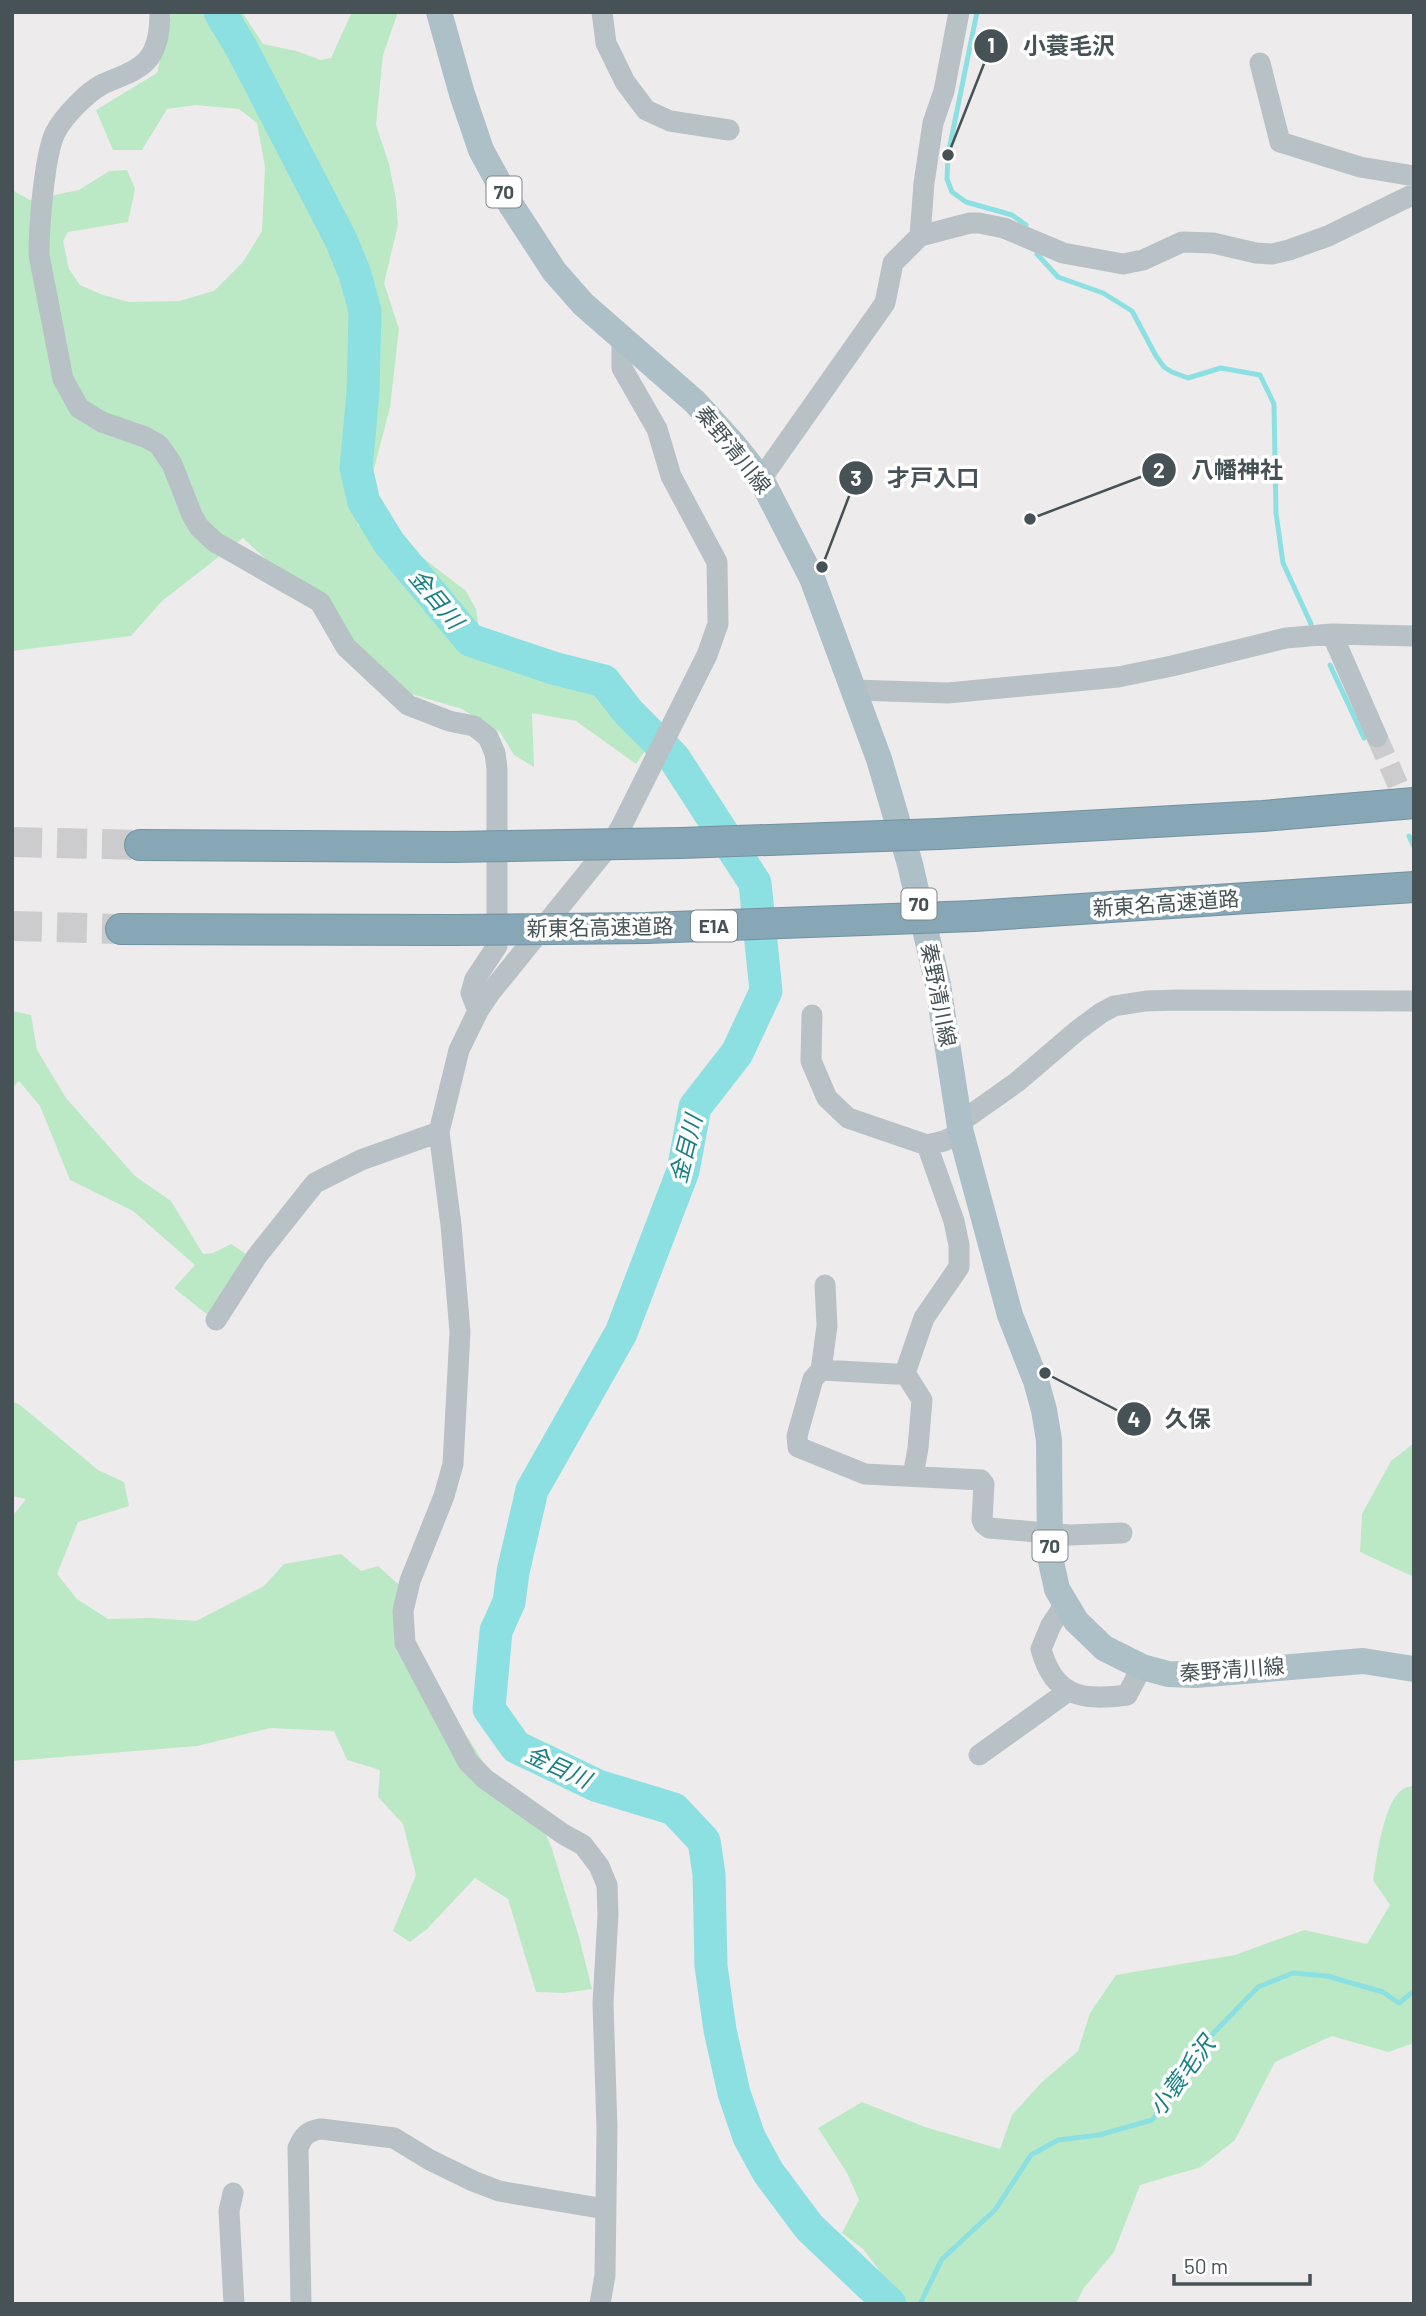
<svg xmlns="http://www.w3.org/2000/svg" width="1426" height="2316" font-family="Barlow,'Noto Sans JP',sans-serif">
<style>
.green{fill:#bce9c5}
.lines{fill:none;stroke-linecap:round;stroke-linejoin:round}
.stream{stroke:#8de0e2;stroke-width:5}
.river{stroke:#8de0e2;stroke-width:33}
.minor-tunnel{stroke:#ccccce;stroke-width:21;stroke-dasharray:21 10;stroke-linecap:butt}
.highway-tunnel{stroke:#ccccce;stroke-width:30;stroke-dasharray:30 15;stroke-linecap:butt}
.highway-casing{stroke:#7292a2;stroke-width:32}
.minor{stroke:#b8c2c6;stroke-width:21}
.major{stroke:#adc0c8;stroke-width:26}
.highway{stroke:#87a7b6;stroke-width:30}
.highway-bridge-casing{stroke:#7292a2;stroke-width:32;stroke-linecap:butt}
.highway-bridge{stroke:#87a7b6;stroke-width:30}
.labels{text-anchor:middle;stroke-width:7;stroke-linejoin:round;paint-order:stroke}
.shield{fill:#fff;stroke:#7e8689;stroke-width:2}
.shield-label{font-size:19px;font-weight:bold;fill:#465256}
.street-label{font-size:21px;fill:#465256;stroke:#fff}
.water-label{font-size:23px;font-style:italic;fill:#188082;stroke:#fff}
.leader{fill:none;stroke:#465256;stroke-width:2.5}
.callout-dot{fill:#465256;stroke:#fff;stroke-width:2.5}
.mark-label{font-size:21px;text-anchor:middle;font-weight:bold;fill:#fff}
.callout-label{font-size:23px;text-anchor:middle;font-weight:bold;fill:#465256;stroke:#fff;stroke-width:7;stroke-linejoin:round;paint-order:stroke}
</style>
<rect width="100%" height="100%" fill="#eeebec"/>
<path class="green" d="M172,12H242L263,44L296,51L321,60L331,58L352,12H398L383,55L376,125L389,164L396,199L398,225L384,283L399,329L390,407L373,473L353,507L358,526L397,538L466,591L476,609L480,636L531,654L575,663L652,741L636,764L576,721L532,713L534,767L514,755L500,732L462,709L408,693L243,538L162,601L131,636L12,651V190L30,200L79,190L109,171L127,170L135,189L128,222L68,232L63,241L69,269L80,285L103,295L129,302L179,301L214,291L243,262L262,231L265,167L257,123L239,109L196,105L167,109L142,150H113L96,110L157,73Z
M12,1011L31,1015L37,1050L66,1098L135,1176L171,1201L203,1254L213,1253L231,1244L249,1256L209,1316L174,1288L195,1265L133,1211L70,1180L40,1106L19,1081L12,1088Z
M12,1401L20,1405L98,1470L124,1482L129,1506L78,1522L57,1574L77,1599L108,1619L151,1618L196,1621L264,1586L284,1564L341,1554L361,1571L378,1566L406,1591L395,1623L487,1768L535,1808L552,1849L579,1937L592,1989L564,1993L536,1992L508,1899L475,1878L427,1929L410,1942L393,1931L416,1875L403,1824L378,1797L380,1770L347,1760L334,1731L270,1728L197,1746L12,1761V1517L26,1499L12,1496Z
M1414,1443V1577L1360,1552L1362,1514L1391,1461Z
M1414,1785V2043L1388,2052L1332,2036L1275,2062L1235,2140L1201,2167L1140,2185L1114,2252L1083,2289L1076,2304H905L863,2249L842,2233L859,2200L847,2173L818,2128L862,2102L925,2127L1000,2149L1012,2115L1042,2082L1078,2051L1090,2013L1116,1975L1235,1955L1304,1930L1367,1944L1390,1905L1373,1880C1377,1858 1383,1802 1403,1789C1406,1787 1410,1787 1414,1785Z"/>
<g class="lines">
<path class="stream" d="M977,12L948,155L947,179L952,192L966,202L1012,215L1026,225
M1037,254L1058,277L1103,293L1132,311L1156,356L1164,367L1172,372L1188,378L1221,368L1260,375L1274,404L1276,513L1283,563L1311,624
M1330,665L1364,738
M1409,836L1414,847
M920,2304L942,2259L995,2210L1031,2155L1058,2140L1099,2135L1152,2120L1182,2081L1204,2043L1258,1987L1293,1973L1327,1976L1383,1992L1399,2003L1414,1991"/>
<path class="river" d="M220,12L242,49L341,240L355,274L365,311L363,393L356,468L364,502L389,543L470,640L553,668L604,681L629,713L674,758L755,883L766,991L737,1053L695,1107L683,1171L621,1333L532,1490L513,1572L509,1602L496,1631L489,1709L516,1747L598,1786L674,1809L704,1841L709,1874L711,1966L720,2030L734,2093L749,2137L768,2172L809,2227L890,2304"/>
<path class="minor-tunnel" d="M1377,737L1414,822"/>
<path class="highway-tunnel" d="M12,842L140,845
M12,926L121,929"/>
<g class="highway-casing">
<path id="highway" d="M939,834L1263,816L1414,803
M140,845L451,847
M974,916L1414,887
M121,929L455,930"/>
</g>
<path class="minor" d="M160,12C160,27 158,46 149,58C138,72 118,77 103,84C87,92 63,117 55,133C44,157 39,227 39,255L63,379L79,408L102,422L145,437L159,445L172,464L192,515L199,527L215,542L320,602L346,647L408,705L449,721L474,726L488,737L495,753L497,769V946L475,979L471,993L478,1011
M602,12L606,43L625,82L646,110L670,121L729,130
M1260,63L1280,142L1360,167L1414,176
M920,236L924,183L933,123L944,91L959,12
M761,479L885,303L893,263L920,236L970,223H979L1004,228L1063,253L1123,264L1143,260L1182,242L1213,243L1256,253L1272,254L1289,250L1328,236L1414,194
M1332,634L1377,737
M854,690L948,693L1118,677L1172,666L1286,638L1332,634L1414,636
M812,1015L811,1061L827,1098L848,1118L927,1145L944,1141L961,1133
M959,1123L1017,1082L1078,1030L1101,1013L1114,1006L1146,1001L1177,1000L1414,1001
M216,1320L257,1256L315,1183L361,1160L439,1132
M821,1370L827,1326L825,1285
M905,1373L895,1374L821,1370L813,1379L797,1436L798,1447L865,1474L981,1480L984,1484L982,1520L984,1524L989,1528L1070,1535L1122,1533
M905,1373L924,1318L959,1267V1245L954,1221L927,1145
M905,1373L922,1400L918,1448L913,1476
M1065,1604L1051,1625L1041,1649C1054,1697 1082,1701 1127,1695L1142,1667
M979,1755L1067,1692
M233,2193L229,2211L234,2304
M301,2304L298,2148C303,2136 307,2131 321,2129L394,2138L430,2160L473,2181L499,2191L605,2209
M600,2304L605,2275L607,2129L603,2003L608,1915L607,1885L599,1866L583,1845L563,1834L485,1779L468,1762L405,1643L403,1611L410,1581L444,1496L453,1464L460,1332L451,1225L439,1132L459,1050L478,1011L490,993L609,846L621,827L707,655L718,624L717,562L671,476L657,429L622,368V341"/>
<path class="major" d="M439,12L462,94L481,150L511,205L554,271L583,304L695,402L734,445L761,479L812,578L879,759L910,864L938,985L961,1133L1010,1315L1036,1381L1044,1410L1049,1440L1050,1557L1057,1589L1076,1621L1104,1648L1142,1667L1168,1674L1195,1675L1363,1661L1414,1669"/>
<use href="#highway" class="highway"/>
<g class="highway-bridge-casing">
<path id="highway-bridge" d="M451,847L681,843L939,834
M455,930L646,928L974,916"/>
</g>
<use href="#highway-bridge" class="highway-bridge"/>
</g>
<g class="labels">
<g class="shield">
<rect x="486.5" y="176.5" width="35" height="31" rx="5"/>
<rect x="901.5" y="888.5" width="35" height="31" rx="5"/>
<rect x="691" y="910.5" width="46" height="31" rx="5"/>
<rect x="1032.5" y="1530.5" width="35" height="31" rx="5"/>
</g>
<g class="shield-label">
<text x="504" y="199">70</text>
<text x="919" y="911">70</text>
<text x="714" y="933">E1A</text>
<text x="1050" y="1553">70</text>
</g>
<g class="street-label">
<text transform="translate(733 450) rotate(51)" y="7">秦野清川線</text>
<text transform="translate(1166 904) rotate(-4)" y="7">新東名高速道路</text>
<text transform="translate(600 928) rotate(-1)" y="7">新東名高速道路</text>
<text transform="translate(938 995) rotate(79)" y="7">秦野清川線</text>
<text transform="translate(1232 1670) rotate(-4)" y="7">秦野清川線</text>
</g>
<g class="water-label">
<text transform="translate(436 599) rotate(50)" y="8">金目川</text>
<text transform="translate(686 1149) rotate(-76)" y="8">金目川</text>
<text transform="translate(558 1767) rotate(25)" y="8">金目川</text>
<text transform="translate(1182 2076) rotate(-53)" y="8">小蓑毛沢</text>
</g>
</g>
<path class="leader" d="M948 155L991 46M1030 519L1159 470M822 567L856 478M1045 1373L1134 1419"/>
<g class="callout-dot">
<circle cx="948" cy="155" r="7"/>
<circle cx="1030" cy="519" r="7"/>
<circle cx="822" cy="567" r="7"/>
<circle cx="1045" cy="1373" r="7"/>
<circle cx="991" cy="46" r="18"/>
<circle cx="1159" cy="470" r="18"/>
<circle cx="856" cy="478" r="18"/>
<circle cx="1134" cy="1419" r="18"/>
</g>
<g class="mark-label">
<text x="991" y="53">1</text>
<text x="1159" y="478">2</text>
<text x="856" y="486">3</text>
<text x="1134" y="1427">4</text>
</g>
<g class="callout-label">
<text x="1069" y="54">小蓑毛沢</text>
<text x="1237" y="478">八幡神社</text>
<text x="933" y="486">才戸入口</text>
<text x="1188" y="1427">久保</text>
</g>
<rect width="1426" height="2316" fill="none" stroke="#465256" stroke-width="28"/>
<path d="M1174 2274v10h136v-10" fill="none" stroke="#465256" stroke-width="3.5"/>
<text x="1184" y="2274" font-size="21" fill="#465256" stroke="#ffffff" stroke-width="5" paint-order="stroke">50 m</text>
</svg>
